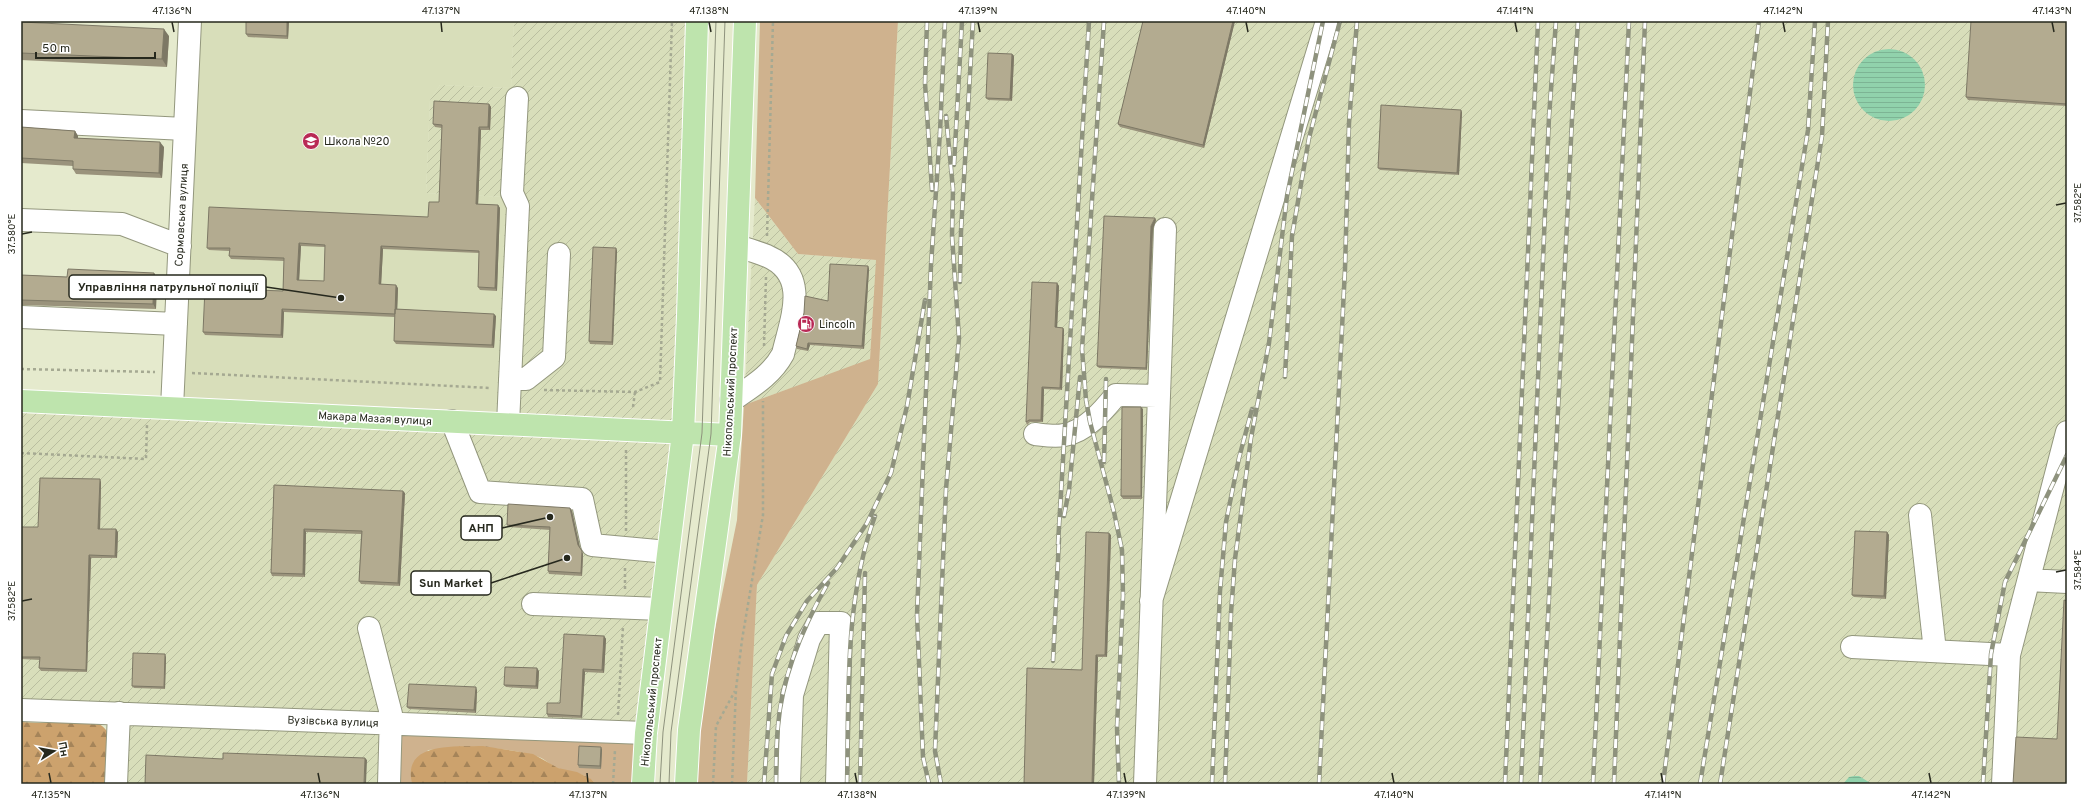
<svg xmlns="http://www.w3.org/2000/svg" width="2088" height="805" font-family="Overpass,sans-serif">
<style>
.built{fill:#d8deba}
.industrial{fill:url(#industrial-furrows)}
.grass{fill:#cfb28e}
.forest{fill:url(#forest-firs)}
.water{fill:url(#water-rules)}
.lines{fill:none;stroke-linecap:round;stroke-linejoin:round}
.minor-casing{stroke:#93977d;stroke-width:24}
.major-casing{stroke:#fff;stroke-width:24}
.path{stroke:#a5a992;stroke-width:2.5;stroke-dasharray:3 3;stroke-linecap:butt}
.minor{stroke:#fff;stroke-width:22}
.major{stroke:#bee4ad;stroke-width:22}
.tram{stroke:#8e927d;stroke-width:1}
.rail-casing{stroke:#8e927d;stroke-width:4.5}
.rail{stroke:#fff;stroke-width:3;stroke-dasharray:9;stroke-linecap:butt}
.wall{fill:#9a937c;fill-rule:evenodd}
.shaded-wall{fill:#7d7865}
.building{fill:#b3ab90;stroke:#7d7865;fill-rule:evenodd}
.ticks{fill:none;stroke:#26281d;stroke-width:1.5}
.labels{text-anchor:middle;stroke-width:3.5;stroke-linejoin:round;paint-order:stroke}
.poi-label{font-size:11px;fill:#26281d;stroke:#fff;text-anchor:start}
.street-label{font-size:11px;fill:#26281d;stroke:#fff}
.leader{fill:none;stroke:#26281d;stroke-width:1.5}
.callout-dot{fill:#26281d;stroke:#fff;stroke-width:1.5}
.callout{fill:#fff;stroke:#26281d;stroke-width:1.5}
.callout-label{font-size:12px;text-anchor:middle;font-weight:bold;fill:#26281d}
.neatline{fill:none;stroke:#26281d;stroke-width:1.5}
.ticks-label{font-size:10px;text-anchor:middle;fill:#26281d}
</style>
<defs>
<pattern id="industrial-furrows" width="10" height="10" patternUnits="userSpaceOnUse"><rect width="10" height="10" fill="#d8deba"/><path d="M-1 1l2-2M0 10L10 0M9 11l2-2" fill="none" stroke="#b9be9f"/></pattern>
<pattern id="forest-firs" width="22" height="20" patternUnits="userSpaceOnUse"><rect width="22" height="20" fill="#cca26d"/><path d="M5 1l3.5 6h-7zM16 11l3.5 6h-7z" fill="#a58459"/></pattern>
<pattern id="water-rules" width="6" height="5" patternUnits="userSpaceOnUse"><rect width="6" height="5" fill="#91d2ac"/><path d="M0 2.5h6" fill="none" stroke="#7db494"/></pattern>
</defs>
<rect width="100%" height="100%" fill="#e5eacd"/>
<path class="built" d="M198,21H514L511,88L440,85L430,100L426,193L506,197L496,419L181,404Z"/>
<path class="industrial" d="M514,21H690L676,428L496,419L506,197L426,193L430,100L440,85L511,88Z
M898,21H2067V784H747L757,585L878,384Z
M755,198L798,254L877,260L870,360L744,405Z
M21,406L675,437L639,734L397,730L395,784H125L128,705L21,701Z"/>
<path class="grass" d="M760,21H898L878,384L757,585L747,784H691L694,734L737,520L744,405L870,359L876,260L798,254L755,198Z
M396,730L639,739L636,784H596C585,772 571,773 557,768C550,765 545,759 539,757C502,745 466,747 428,750L413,784H394Z"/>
<path class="forest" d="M92,721C98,723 102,725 106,730C112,741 107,771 107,784H21V722L40,723Z
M483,746L533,754L558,768L577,772L591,779L596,784L412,783C402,741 456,747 483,746Z"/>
<path class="water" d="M1853 85a36 36 0 1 1 72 0a36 36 0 1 1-72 0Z
M1854,776H1859L1872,784H1843L1849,777Z"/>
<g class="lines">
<g class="minor-casing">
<path id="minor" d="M21,121L185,129
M21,220L122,224L180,246
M21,317L176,324
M510,379H526L554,357L559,254
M731,401C751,387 771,376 783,354C791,319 811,275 767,256C757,252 747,249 737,246
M172,408L190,21
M452,421L480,492L582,499L592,545L668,552
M508,424L518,206L512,193L517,98
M1035,434C1044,435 1055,437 1064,435C1085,432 1103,411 1116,395L1157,396
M1920,515L1935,651
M2029,580L2067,582
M1151,601L1327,21
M533,604L661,609
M369,628L391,714L389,784
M1852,647L2009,655
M21,710L646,733
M116,784L119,713
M789,784L792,695L809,639L818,623H841L837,784
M1145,784L1165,229
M2003,784L2009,655L2067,432"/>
</g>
<g class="major-casing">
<path id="major" d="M21,401L730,435
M643,784L646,733L683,433L688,316L697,21
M686,784L689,730L730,435L745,21"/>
</g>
<path class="path" d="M767,236L773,21
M764,346L766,277
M21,369L155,372
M192,373L491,388
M544,390L635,392L660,382L672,21
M633,407L635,392
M21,453L146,459L147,425
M626,531V448
M625,589V566
M618,715L623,626
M613,784L615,750
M713,784L716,726L735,691
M732,784L736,689L742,640L763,515V401"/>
<use href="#minor" class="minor"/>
<use href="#major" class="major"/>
<path class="tram" d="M660,784L663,732L702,433L716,21
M669,784L671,732L711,434L725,21"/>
<g class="rail-casing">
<path id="rail" d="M927,21L925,83L932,190
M1104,21L1082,349L1086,400L1090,422L1114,512L1122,550L1123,596L1117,727L1119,784
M954,165L962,21
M960,282L961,231L973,21
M1285,377L1292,236L1309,138L1340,21
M1104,462L1106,379
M1064,516L1069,490L1080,377
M1058,544L1089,21
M1053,661L1059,539
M764,784L772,674L786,636L807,601L837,568L867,523L891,473L907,406L925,300
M776,784C776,765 776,745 778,726C782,675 803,627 828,583
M847,784C849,695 844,601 875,516
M860,784L865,573
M929,784L923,757L917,615L931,265L940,132L945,21
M941,784L935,751L946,489L959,338L952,236L953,189L946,116
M1212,784L1220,591L1226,522L1239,458L1252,409
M1225,784L1231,613L1235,559L1251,438L1269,343L1287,196L1323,21
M1319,784L1345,269L1349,123L1357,21
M1505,784L1538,21
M1521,784L1549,117L1556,21
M1540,784L1572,119L1578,21
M1593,784L1629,21
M1614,784L1645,21
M1663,784L1759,21
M1700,784L1808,130L1815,21
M1720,784L1822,136L1828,21
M1983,784L1991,654L2005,582L2067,455"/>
</g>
<use href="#rail" class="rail"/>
</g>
<path class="wall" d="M246,21H289L288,39L248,37L246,34Z
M1143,21H1235L1204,148L1120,127L1118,124Z
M2067,21V106L1968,100L1966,97Z
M21,22L169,36L167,67L21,60Z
M1012,54L1014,56L1012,101L988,100L986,98Z
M489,104L491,107L490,130H481L478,204L498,205L500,208L497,291L480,290L478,287L479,253L383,249L381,284L398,288L397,309L496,316L494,348L396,344L394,341L395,317L284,312L283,338L205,335L203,332L283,291L284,261L231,259L229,256V251L209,250L207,248L428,217L439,202L442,128L435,127L433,124ZM301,246L325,247L324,281L299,280Z
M1462,112L1459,175L1380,170L1378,168Z
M21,127L75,131L78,136V138L164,147L162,178L76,174L73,169V166L21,163Z
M1155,218L1156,220L1153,229L1147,370L1099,368L1097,366Z
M616,248L617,251L613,345L590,344L589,341Z
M868,266L869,269L864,349L810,345L808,351L797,349L796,346L804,313L828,301Z
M21,275L67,277L157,278L156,309L21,305Z
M1057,283L1059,286L1057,327L1063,328L1064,330L1062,390L1044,389L1043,422H1030L1027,425L1026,422Z
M1143,409L1142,499H1123L1121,496Z
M101,482L100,529L118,532L117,558H91L87,672L41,671L39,668L40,660L21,659V530L38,527Z
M274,485L405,493L400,586L361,584L359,581L361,534L306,532L305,577L272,576L271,573Z
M570,508L572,511L580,548L583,554L582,576L549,574L548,571L550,530L509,527L507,525Z
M1887,532L1889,535L1886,599L1854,597L1852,595Z
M1111,535L1107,657H1098L1094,784H1024L1082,670Z
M604,636L606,639L604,673L585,672L582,718L548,717L547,714L560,703Z
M166,657L165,689L134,688L132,686Z
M539,671L538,689L506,687L504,685Z
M477,690L476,713L409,709L407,707Z
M601,747L602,750L601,769L579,768L578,765Z"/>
<path class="shaded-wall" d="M287,21H289L288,39L287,36Z
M1233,21H1235L1204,148L1203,145Z
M164,29L169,36L167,67L162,59Z
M1012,54L1014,56L1012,101L1010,99Z
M489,104L491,107L490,130L488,127Z
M1461,110L1462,112L1459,175L1457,173Z
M479,127L481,130L478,207L476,204Z
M75,131L78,136V143L74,138Z
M160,142L164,147L162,178L159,173Z
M498,205L500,208L497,291L495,288Z
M1155,218L1156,220L1153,229L1147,370L1146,368L1151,226Z
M299,243L301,246L299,283L297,280Z
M381,246L383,249L381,287L379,284Z
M616,248L617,251L613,345L612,342Z
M868,266L869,269L864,349L862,346Z
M154,273L157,278L156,309L153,304Z
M1057,283L1059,286L1057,330L1055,327Z
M396,285L398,288L397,317L395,314Z
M282,309L284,312L283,338L281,335Z
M494,314L496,316L494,348L492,345Z
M1063,328L1064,330L1062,390L1060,388Z
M808,343L810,345L808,351L807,349Z
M1042,387L1044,389L1043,422L1041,420Z
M1141,407L1143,409L1142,499L1141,496Z
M100,479L101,482L100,531L98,529Z
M403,491L405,493L400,586L398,583Z
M570,508L572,511L580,548L583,554L582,576L581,573L578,545Z
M116,529L118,532L117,558L115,556Z
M304,529L306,532L305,577L303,574Z
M1887,532L1889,535L1886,599L1884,596Z
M1109,533L1111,535L1107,657L1105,655Z
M89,555L91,558L87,672L86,670Z
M604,636L606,639L604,673L602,670Z
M165,654L166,657L165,689L164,687Z
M1096,655L1098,657L1094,784H1092Z
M537,668L539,671L538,689L536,686Z
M583,669L585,672L582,718L581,716Z
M476,687L477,690L476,713L474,710Z
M601,747L602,750L601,769L600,766Z
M365,758L367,760L366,784H364Z"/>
<path class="building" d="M246,21H287V36L246,34Z
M1143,21H1233L1203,145L1118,124Z
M1971,21H2067V104L1966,97Z
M21,22L164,29L162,59L21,53Z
M988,53L1012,54L1010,99L986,98Z
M434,101L489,104L488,127H479L476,204L498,205L495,288L478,287L479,251L381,246L379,284L396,285L395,314L282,309L281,335L203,332L205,288L283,291L284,258L229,256L230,248H207L209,207L428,217L429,202H439L442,125L433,124ZM299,243L325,245L324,281L297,280Z
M1381,105L1461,110L1457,173L1378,168Z
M21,127L75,131L74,138L160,142L159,173L73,169V161L21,158Z
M1104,216L1155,218L1151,226L1146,368L1097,366Z
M593,247L616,248L612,342L589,341Z
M830,264L868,266L862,346L808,343L807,349L796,346L804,313L805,296L828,301Z
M68,269L154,273L153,304L21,300V275L67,277Z
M1032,282L1057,283L1055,327L1063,328L1060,388L1042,387L1041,420H1029L1026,422Z
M395,309L494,314L492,345L394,341Z
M1122,407H1141V496H1121Z
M40,478L100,479L98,529H116L115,556L89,555L86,670L39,668L40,657H21V527H38Z
M274,485L403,491L398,583L359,581L362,531L304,529L303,574L271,573Z
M508,504L570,508L578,545L582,551L581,573L548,571L550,527L507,525Z
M1855,531L1887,532L1884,596L1852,595Z
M1086,532L1109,533L1105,655H1096L1092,784H1024L1027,668L1082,670Z
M2064,600L2067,601V784H2013L2016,737L2057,739Z
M564,634L604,636L602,670L583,669L581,716L547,714V703H560Z
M133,653L165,654L164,687L132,686Z
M505,667L537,668L536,686L504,685Z
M409,684L476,687L474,710L407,707Z
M579,746L601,747L600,766L578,765Z
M223,753L365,758L364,784H145L146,755L223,759Z"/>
<path class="ticks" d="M172,22L174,32M441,22L442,32M709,22L711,32M978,22L980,32M1246,22L1248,32M1515,22L1517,32M1783,22L1785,32M2052,22L2054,32M2056,205L2066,203M22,234L32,232M2056,572L2066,570M22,601L32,599M49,773L51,783M318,773L320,783M587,773L588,783M855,773L857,783M1124,773L1126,783M1392,773L1394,783M1661,773L1663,783M1929,773L1931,783"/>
<defs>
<g id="school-disc" transform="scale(0.9)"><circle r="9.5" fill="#b92955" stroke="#fff"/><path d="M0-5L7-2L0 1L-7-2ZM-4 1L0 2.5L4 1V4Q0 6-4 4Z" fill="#fff"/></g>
<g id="fuel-disc" transform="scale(0.9)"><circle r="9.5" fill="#b92955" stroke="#fff"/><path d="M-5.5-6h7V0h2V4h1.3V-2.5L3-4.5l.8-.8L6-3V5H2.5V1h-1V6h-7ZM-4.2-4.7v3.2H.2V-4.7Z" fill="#fff"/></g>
</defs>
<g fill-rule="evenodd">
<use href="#school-disc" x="311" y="141"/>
<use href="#fuel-disc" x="806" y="324"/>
</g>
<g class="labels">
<g class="poi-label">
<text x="324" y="145">Школа №20</text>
<text x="819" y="328">Lincoln</text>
</g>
<g class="street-label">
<text transform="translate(181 215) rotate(-87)" y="4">Сормовська вулиця</text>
<text transform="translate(730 392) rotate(-87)" y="4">Нікопольський проспект</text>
<text transform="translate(375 418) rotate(3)" y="4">Макара Мазая вулиця</text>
<text transform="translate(651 702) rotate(-84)" y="4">Нікопольський проспект</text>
<text transform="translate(333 721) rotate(2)" y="4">Вузівська вулиця</text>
</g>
</g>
<path class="leader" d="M341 298L266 287M550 517L502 528M567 558L491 583"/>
<g class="callout-dot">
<circle cx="341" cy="298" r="4"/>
<circle cx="550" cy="517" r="4"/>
<circle cx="567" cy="558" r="4"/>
</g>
<g class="callout">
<rect x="69" y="275" width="197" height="24" rx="4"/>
<rect x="461" y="516" width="41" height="24" rx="4"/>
<rect x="411" y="571" width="80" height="24" rx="4"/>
</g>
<g class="callout-label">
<text x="168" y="291">Управління патрульної поліції</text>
<text x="481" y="532">АНП</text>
<text x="451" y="587">Sun Market</text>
</g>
<rect width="2088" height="805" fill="none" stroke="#ffffff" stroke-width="44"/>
<g transform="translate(54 751) rotate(79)" stroke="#ffffff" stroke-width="3" paint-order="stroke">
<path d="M0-3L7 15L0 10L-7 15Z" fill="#26281d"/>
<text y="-6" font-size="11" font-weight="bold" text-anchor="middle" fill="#26281d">Пн</text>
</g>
<path d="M36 52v6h119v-6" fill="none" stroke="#26281d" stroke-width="2"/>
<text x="42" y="52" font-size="12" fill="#26281d" stroke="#ffffff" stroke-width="3" paint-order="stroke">50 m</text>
<rect x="22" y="22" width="2044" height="761" class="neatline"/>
<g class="ticks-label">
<text x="172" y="14">47.136°N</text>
<text x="441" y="14">47.137°N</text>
<text x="709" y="14">47.138°N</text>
<text x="978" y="14">47.139°N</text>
<text x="1246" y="14">47.140°N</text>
<text x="1515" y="14">47.141°N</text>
<text x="1783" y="14">47.142°N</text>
<text x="2052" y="14">47.143°N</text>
<text transform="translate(2077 203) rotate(-90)" y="4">37.582°E</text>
<text transform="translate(11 234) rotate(-90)" y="4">37.580°E</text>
<text transform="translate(2077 570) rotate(-90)" y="4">37.584°E</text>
<text transform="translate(11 601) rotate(-90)" y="4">37.582°E</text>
<text x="51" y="798">47.135°N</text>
<text x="320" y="798">47.136°N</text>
<text x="588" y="798">47.137°N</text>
<text x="857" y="798">47.138°N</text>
<text x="1126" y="798">47.139°N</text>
<text x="1394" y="798">47.140°N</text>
<text x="1663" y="798">47.141°N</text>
<text x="1931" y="798">47.142°N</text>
</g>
</svg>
